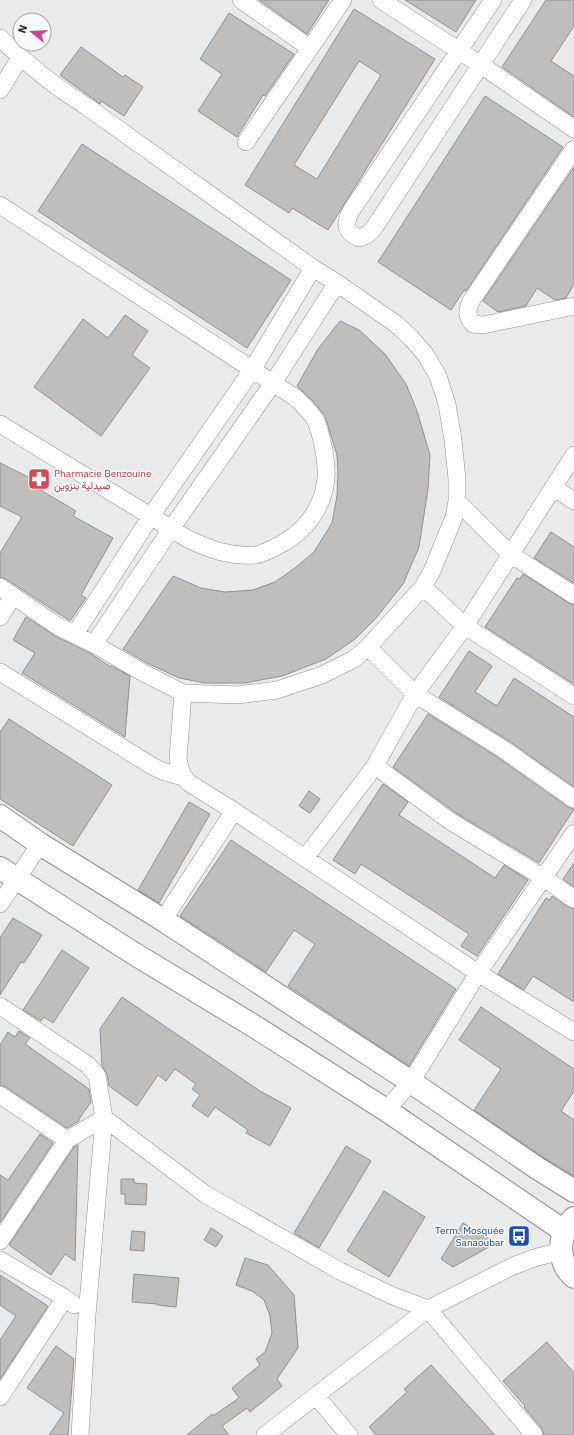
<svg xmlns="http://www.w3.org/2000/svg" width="574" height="1435" font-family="'IBM Plex Sans',Vazirmatn,sans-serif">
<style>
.building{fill:#bfbebc;stroke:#91908e;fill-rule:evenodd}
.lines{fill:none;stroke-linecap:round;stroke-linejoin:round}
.minor-casing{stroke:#8e8f91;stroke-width:18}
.secondary-casing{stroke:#8e8f91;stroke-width:24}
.minor{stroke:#fff;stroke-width:17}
.secondary{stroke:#fff;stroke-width:22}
.labels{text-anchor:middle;stroke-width:3;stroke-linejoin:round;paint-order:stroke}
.health-label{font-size:10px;fill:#be3a42;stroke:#f6f8fa;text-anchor:start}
.transit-label{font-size:10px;fill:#164399;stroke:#f6f8fa;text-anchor:end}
</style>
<rect width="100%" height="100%" fill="#e9eaec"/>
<path class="building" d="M259,0H329L307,34Z
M405,0H476L456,32Z
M546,0H574V26L551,61L574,76V117L502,67Z
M354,9L435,59L328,230L292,208L289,213L245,185ZM359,61L381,75L317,179L294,165Z
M229,13L294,54L265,96L263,95L237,137L198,111L222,74L200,59Z
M81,47L123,77L125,75L143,87L124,116L101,101L100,104L60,75Z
M485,96L563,147L466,291L464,290L451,310L378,262Z
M82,144L291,280L247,348L38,211Z
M574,167V284L566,298L555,300L537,288L526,306L498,312L483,301Z
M125,315L148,331L132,355L150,368L101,436L34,387L83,319L108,338Z
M340,321L359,330L385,354L406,384L417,411L430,455L428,489L419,547L403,584L376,618L355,639L326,659L282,676L245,683H205L179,678L145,662L123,649L173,576L201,588L225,592L253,590L275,582L295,568L314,552L332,523L337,496L338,472L337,455L325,416L314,402L297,386L318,349Z
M0,463L34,480L32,485L76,511L73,516L113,538L81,595L86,598L70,621L6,579L0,577V553L22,517L0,506Z
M551,532L574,547V583L534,558Z
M523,574L569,603L574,605V684L485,627L517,578L520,579Z
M26,617L55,636L88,652L111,667V666L130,676L125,737L22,673L35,653L13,640Z
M469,651L492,666L475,692L497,706L514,678L574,717V787L509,741L439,697Z
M428,714L497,757L568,807L574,809L539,863L456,813L393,767Z
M9,719L112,785L73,846L0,799V732Z
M383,784L408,802L399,815L495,878L504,865L528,880L477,956L461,946L469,934L361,864L355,874L333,860Z
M309,791L320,799L310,813L299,806Z
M189,802L210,814L159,903L138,890Z
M231,840L456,989L409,1066L288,986L315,944L294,930L266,972L180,916Z
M574,863V887L563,879Z
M552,896L568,907L574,909V1002L533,976L524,990L498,974L546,898L550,900Z
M13,918L42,935L24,963L21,962L0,995V938Z
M62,950L89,968L53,1023L44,1017L41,1021L23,1010Z
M122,997L260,1091L291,1108L270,1146L246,1133L248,1130L215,1107L208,1117L192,1106L200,1095L192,1089L196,1084L175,1069L166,1081L158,1075L137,1106L109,1086L107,1074L102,1066L100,1029Z
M481,1007L574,1069V1091L561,1111L574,1120V1176L544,1158L474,1110L501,1069L459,1040Z
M19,1031L30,1038L25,1044L89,1089L91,1102L79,1119V1121L67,1128L6,1087L0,1085V1045L8,1032L15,1037Z
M40,1134L53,1143L0,1223V1175L8,1180Z
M78,1145L75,1261L65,1254L51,1275L9,1245L74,1147Z
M346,1146L371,1161L319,1248L294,1233Z
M121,1179H134V1183L147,1184L146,1205L125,1204V1194H121Z
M384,1191L425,1217L389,1277L347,1251Z
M463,1223L496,1243L453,1267L441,1259Z
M211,1228L223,1236L216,1247L204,1240Z
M132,1231L145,1232L144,1251L130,1250Z
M245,1258L268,1265L294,1295L298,1348L277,1379L282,1386L250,1412L247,1408L222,1426L229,1435H187L212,1414L213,1416L239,1398L232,1388L260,1365L256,1359L265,1352L272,1333L270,1316L264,1300L252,1291L236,1285Z
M134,1274L179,1278L176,1307L157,1305V1304L132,1302Z
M0,1275L48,1306L0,1379V1340L16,1316L0,1305Z
M547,1342L574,1373V1435H544L542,1429L524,1407L525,1406L503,1381Z
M56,1346L74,1359L68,1435H49L64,1413L27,1388Z
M431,1365L495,1435H376L369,1427L407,1392L404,1389Z"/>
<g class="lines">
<g class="minor-casing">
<path id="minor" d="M241,0L310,48
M381,0L481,65L574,129
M493,0L351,211C344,224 345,232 359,238L367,235L374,228L523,0
M0,38C26,63 55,87 86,106L313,268L337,283L396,324L411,338L425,354L438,376L447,404L453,440L457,479V501L454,517L432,571L423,587L368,647L354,659L322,675L277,690L238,695L183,693L140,671L94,644L59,627L0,587
M0,90L20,58
M246,142L343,0
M574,149L471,301C467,310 466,316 473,324L483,325L574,306
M0,205L296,398C303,405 311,412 316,421C320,431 322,440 324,450C325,459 327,469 326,478C324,505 307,530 283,543C274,548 264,554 255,555C230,557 209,549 188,539L0,424
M553,487L574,501
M457,501L510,554L574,595
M423,587L465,626L574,696
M0,617L13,596
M75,634L151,516L252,370L313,268
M94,644L171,529L273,383L337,283
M368,647L415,694L503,749L574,799
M0,672L152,766L162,771L183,777
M183,693L178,759C180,769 182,776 189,783L234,811L478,973L574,1032
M375,766L450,821L544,878L574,899
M305,858L375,766L415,694L465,626L574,455
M0,904L40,844
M163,920L234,811
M0,1006L88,1065L97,1076L104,1118L87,1315L80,1435
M0,1095L67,1140
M386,1110L411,1082L478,973L574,833
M0,1241L67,1140L104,1118L205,1194L340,1271L393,1296L428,1309L534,1435
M0,1260L65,1298L74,1305
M316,1396L349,1435
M0,1397L65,1298
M265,1435L428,1309L511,1267L534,1258L561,1251"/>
</g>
<g class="secondary-casing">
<path id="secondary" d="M0,816L40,844L163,920L411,1082L537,1168L574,1191
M0,868L133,953L257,1028L386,1110L564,1231
M574,1218C558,1233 556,1261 574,1277"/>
</g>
<use href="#minor" class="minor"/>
<use href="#secondary" class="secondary"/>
</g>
<defs>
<g id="pharmacy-square" transform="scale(1.15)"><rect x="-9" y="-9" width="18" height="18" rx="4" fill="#e0444e" stroke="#f6f8fa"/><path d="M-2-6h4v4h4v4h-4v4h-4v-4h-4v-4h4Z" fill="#fff"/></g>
<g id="bus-square" transform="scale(1.15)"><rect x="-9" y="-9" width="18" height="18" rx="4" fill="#1a4fb4" stroke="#f6f8fa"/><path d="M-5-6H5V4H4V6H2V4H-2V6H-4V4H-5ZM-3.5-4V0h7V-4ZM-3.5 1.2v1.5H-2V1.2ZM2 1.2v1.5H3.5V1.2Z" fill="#fff"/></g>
</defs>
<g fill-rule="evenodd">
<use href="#pharmacy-square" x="39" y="479"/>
<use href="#bus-square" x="519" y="1236"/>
</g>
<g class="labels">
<g class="health-label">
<text x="54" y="477">Pharmacie Benzouine<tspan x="54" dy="12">صيدلية بنزوين</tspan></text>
</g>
<g class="transit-label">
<text x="504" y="1234">Term. Mosquée<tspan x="504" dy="12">Sanaoubar</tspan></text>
</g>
</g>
<g transform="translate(32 32) rotate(288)"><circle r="19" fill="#f6f8fa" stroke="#a5a6a8"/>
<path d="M0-3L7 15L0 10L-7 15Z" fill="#c64691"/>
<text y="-6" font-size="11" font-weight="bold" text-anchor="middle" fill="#2b2c2c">N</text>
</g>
</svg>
